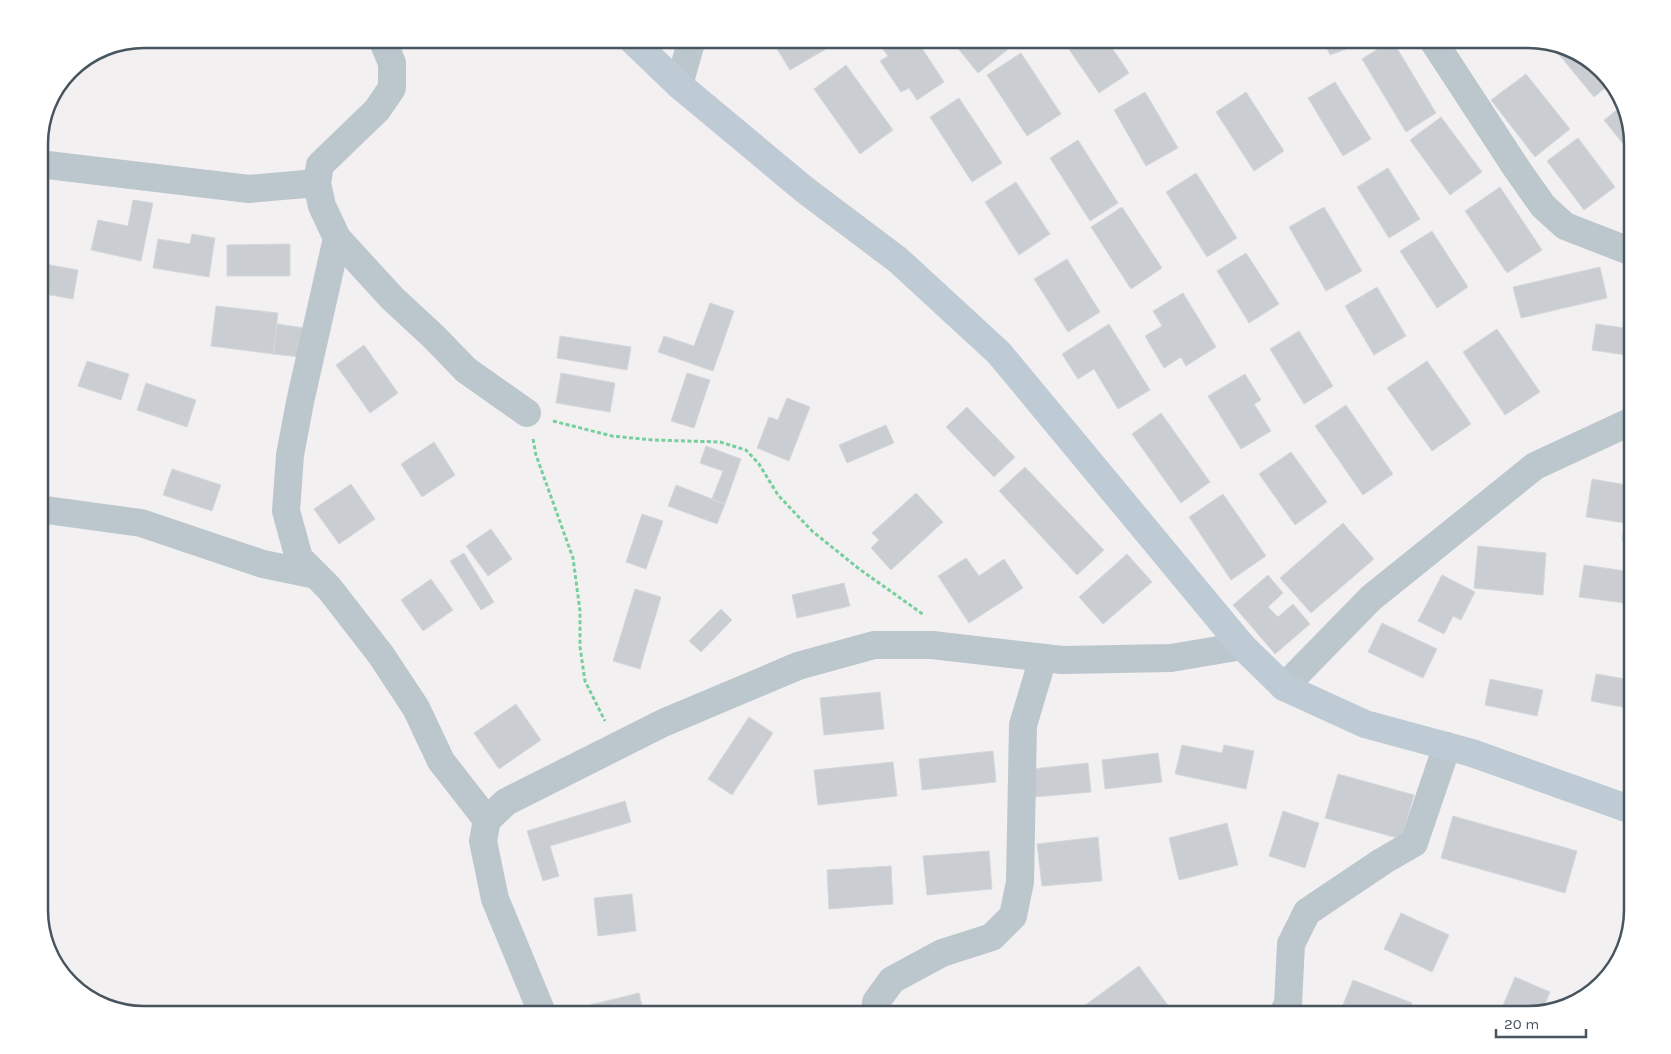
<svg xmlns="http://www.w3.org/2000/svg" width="1671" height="1054" font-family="Karla,sans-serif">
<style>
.building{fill:#caced3;stroke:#d4d7dc}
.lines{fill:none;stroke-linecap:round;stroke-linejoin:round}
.path{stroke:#77cf9e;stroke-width:3;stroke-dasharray:4 2.5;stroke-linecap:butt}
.minor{stroke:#bcc6cd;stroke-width:28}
.secondary{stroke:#becad4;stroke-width:28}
.rim{fill:none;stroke:#48555e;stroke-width:2.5}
</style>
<rect width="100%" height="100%" fill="#f3f0f1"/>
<path class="building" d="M771,39H827L831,46L790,70Z
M890,39H916L944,82L917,100L909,88L901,92L880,61L888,56L880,45Z
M955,39H1021L978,73L952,41Z
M1062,39H1106L1129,73L1099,93Z
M1323,39H1373L1330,55Z
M1392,40L1436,113L1406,132L1362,59Z
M1552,46L1585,56L1611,83L1594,97Z
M1021,53L1061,114L1027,136L987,75Z
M846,65L893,130L860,154L814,89Z
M1526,74L1570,129L1535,157L1491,100Z
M1335,82L1371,139L1343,156L1308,98Z
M1145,92L1178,148L1146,166L1114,110Z
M1246,92L1284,151L1254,171L1216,112Z
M959,98L1002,163L972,182L930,117Z
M1622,106L1632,143V155L1604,120Z
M1441,117L1482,172L1450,195L1410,140Z
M1578,138L1615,187L1584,210L1547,161Z
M1078,140L1118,203L1090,221L1050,158Z
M1388,168L1420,219L1389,238L1357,187Z
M1196,173L1237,238L1207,257L1166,192Z
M1016,182L1050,234L1019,255L985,202Z
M1500,187L1542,250L1507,273L1465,211Z
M133,200L153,203L141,261L91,250L98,220L128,226Z
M1122,207L1162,268L1131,289L1091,227Z
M1324,207L1362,271L1326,291L1289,227Z
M1432,231L1468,287L1437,308L1400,251Z
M192,234L215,238L209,277L153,268L158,239L190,244Z
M290,244V276H227V245Z
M1246,253L1279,304L1249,323L1217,271Z
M1067,259L1100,312L1068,332L1034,279Z
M39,263L78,270L73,299L39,293Z
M1600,267L1607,298L1521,318L1513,287Z
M1377,287L1406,336L1374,355L1345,306Z
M1183,293L1216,347L1186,366L1181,357L1164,368L1145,336L1162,326L1153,311Z
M710,303L734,311L713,371L658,352L664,336L694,346Z
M216,306L278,313L273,354L211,346Z
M277,324L305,328L301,357L273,354Z
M1109,324L1150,390L1118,409L1094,369L1078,379L1062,354Z
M1596,324L1632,329V356L1592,350Z
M1497,329L1540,392L1505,415L1463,352Z
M1299,331L1333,386L1304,404L1270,349Z
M560,336L631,347L627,370L557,358Z
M364,345L398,393L370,413L336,365Z
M87,361L129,374L121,400L78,386Z
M1427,361L1471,424L1432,451L1387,388Z
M561,373L615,383L610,412L556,403Z
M687,373L710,380L694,428L671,421Z
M1245,374L1261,400L1254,404L1271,431L1241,449L1208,396Z
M146,383L196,400L187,427L137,410Z
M787,398L810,407L789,461L757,448L769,417L778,420Z
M1346,405L1393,474L1363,495L1315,426Z
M967,407L1015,457L994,477L946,427Z
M1161,413L1210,482L1181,503L1132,434Z
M886,425L894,443L847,463L839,445Z
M434,442L455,475L422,497L401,464Z
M706,446L741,459L725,504L712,499L723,471L700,463Z
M1291,452L1327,502L1295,525L1259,474Z
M1025,467L1104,550L1077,575L999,491Z
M172,469L221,485L212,511L163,495Z
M1592,479L1632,486V542L1622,540L1625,523L1586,517Z
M351,484L375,519L339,544L314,509Z
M676,485L725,504L717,524L668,506Z
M916,493L943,522L891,570L871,548L879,540L872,533Z
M1223,494L1266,556L1231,580L1189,517Z
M642,514L663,521L646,569L626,562Z
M1343,523L1374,559L1311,613L1280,578Z
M491,529L512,559L488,576L466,546Z
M1478,546L1546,553L1543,595L1474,588Z
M464,553L494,602L481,610L450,561Z
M1127,554L1152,582L1103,624L1079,597Z
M966,558L979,576L1004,559L1023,588L969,623L938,576Z
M1584,565L1632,572V604L1579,597Z
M1268,575L1283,593L1268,607L1278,617L1293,604L1310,624L1275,654L1233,605Z
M1442,575L1475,592L1461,620L1453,616L1444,634L1418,621Z
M431,579L453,610L423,631L401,600Z
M844,583L850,606L797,618L792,595Z
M635,589L661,597L640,669L613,661Z
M721,609L732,620L701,652L689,641Z
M1382,623L1437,649L1423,678L1368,652Z
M1596,674L1632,680V709L1591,701Z
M1490,679L1543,690L1537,716L1485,705Z
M880,692L884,729L824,735L820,698Z
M516,704L541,740L499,769L474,733Z
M749,717L773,733L732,795L708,779Z
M1182,745L1222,753L1224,745L1254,751L1246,789L1175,774Z
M993,751L996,782L922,790L919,759Z
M1158,753L1162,782L1105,789L1102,760Z
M893,762L897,796L818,805L814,770Z
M1088,763L1091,792L1035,797L1032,769Z
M1338,774L1414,795L1401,839L1325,818Z
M625,801L631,822L550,846L559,876L543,881L527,831Z
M1283,811L1319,823L1305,868L1269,856Z
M1453,816L1577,851L1565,893L1441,858Z
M1227,823L1238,865L1179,880L1169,838Z
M1098,837L1102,881L1042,886L1037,844Z
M989,851L992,889L927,895L923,856Z
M891,866L893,904L829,909L827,870Z
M632,894L636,931L598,936L594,898Z
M1401,913L1449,935L1432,972L1384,949Z
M1139,966L1175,1015H1091L1084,1006Z
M1515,977L1550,992L1542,1011L1528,1015H1499Z
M1353,980L1412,1003L1411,1008L1430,1015H1339Z
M639,993L644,1015H592L590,1005Z"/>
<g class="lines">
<path class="path" d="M553,421L612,436L653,440L720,442L746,450L759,464L778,495L812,531L858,568L924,615
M533,439L536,455L573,558L580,611V647L585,681L605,721"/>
<path class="minor" d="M382,39L392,63V88L377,110L320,165L317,183L322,206L337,238L392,298L434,337L466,370L527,413
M1432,39L1517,169L1543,206L1565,226L1632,252
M679,85L692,39
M39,164L249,189L317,183
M337,238L300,402L290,455L286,511L299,558L329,588L381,655L416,708L441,761L487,820
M39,509L141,523L263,564L316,575
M1284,687L1371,598L1535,466L1632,421
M543,1015L495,899L483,841L487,820L506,802L663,723L798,666L874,645H932L1062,660L1171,658L1242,646
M875,1015L876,1002L892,980L942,953L992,937L1013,916L1020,882L1023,725L1043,658
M1282,1015L1288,1004L1291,944L1307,912L1383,861L1414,843L1447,746"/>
<path class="secondary" d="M631,39L679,85L805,190L898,260L999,353L1242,646L1284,687L1365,724L1472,753L1632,810"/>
</g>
<path d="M0 0H1671V1054H0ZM144 48H1528A96 96 0 0 1 1624 144V910A96 96 0 0 1 1528 1006H144A96 96 0 0 1 48 910V144A96 96 0 0 1 144 48Z" fill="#fff" fill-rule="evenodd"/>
<path class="rim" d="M144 48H1528A96 96 0 0 1 1624 144V910A96 96 0 0 1 1528 1006H144A96 96 0 0 1 48 910V144A96 96 0 0 1 144 48Z"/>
<path d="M1496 1029v8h90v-8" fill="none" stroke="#48555e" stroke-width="2.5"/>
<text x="1504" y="1029" font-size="15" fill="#48555e" stroke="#ffffff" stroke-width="4" paint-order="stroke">20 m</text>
</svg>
